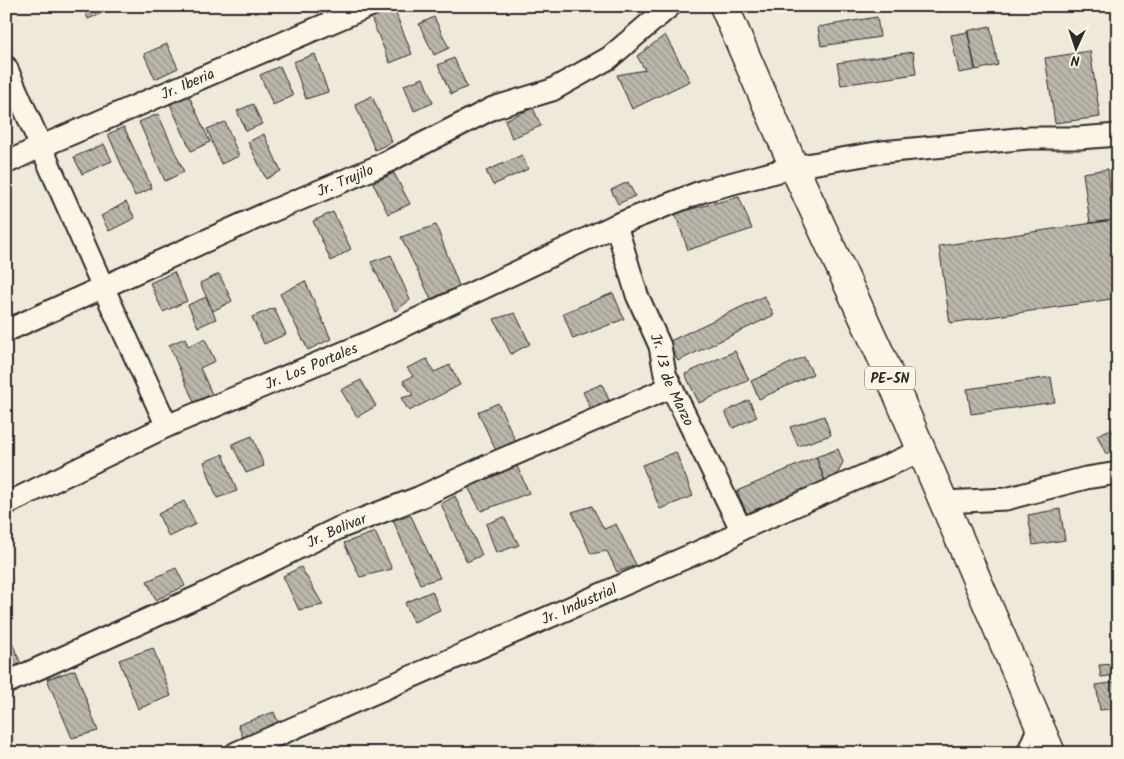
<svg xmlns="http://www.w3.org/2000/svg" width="1124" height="759" font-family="Kalam,sans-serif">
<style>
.building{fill:url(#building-back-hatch);stroke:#2b2b2b}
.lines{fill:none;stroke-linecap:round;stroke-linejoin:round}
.service-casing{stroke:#2b2b2b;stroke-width:14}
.minor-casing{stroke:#2b2b2b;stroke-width:25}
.trunk-casing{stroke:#2b2b2b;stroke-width:31}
.service{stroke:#fcf5e5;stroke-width:10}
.minor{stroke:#fcf5e5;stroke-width:21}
.trunk{stroke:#fcf5e5;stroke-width:28}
.labels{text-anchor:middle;stroke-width:4;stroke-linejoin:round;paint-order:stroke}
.shield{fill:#fcf5e5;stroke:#6a6863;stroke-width:1}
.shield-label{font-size:14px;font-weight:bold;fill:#2b2b2b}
.street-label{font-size:15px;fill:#2b2b2b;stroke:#fcf5e5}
</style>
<defs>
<pattern id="building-back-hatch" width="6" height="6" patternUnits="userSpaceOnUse" patternTransform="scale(1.25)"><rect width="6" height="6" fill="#bcb7ac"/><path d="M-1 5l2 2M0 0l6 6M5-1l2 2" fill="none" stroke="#99958c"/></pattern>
</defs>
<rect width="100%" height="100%" fill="#efe9da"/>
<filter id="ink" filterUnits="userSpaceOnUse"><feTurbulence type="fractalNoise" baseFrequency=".02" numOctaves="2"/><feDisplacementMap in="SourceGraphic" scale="10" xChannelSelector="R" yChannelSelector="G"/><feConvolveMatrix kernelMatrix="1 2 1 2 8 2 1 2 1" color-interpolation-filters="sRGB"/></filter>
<g filter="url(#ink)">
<path class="building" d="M83,6H108L110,10L88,19Z
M394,9L412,54L390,63L371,18Z
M434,17L449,48L434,55L419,24Z
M877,17L880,37L821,46L818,27Z
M990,26L998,65L976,70L967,31Z
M968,32L975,70L959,73L951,35Z
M665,35L690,81L632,109L617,75L645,70L637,56Z
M167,44L178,68L155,79L144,54Z
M1090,51L1100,117L1055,123L1045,58Z
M913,52L916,74L841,85L837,63Z
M315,54L328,92L306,99L293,62Z
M454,58L467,87L451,94L438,65Z
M280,66L293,96L273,105L260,75Z
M423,78L433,103L414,111L404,85Z
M189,96L210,142L191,151L170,104Z
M372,96L392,142L375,150L355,104Z
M253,104L262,124L246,131L237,111Z
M533,108L541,126L512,138L505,120Z
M158,114L184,172L165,181L139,122Z
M225,122L239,156L221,164L207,129Z
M124,127L152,188L135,196L108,134Z
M264,134L281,171L266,179L248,142Z
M104,144L112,161L82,174L74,157Z
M522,155L528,169L493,185L486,171Z
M1108,169L1113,220L1090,223L1083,173Z
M394,173L410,204L388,214L373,183Z
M628,182L635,196L618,204L611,190Z
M739,197L752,229L688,250L675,213Z
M126,202L135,218L109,231L101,216Z
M333,212L351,249L331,261L313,221Z
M1113,220L1118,249V298L950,323L939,246Z
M436,225L459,286L431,299L401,237Z
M391,255L410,300L395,311L371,262Z
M174,272L187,301L163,312L150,283Z
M219,274L232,301L213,311L200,283Z
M305,281L331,339L308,350L280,294Z
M613,293L624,319L573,339L563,313Z
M764,296L774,315L678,361L668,342Z
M206,297L216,319L198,327L188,305Z
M274,308L286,334L264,344L252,317Z
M515,313L530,344L511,354L494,319Z
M185,338L188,346L205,339L215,361L200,368L212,394L194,402L169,345Z
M735,351L749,380L699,403L685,374Z
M804,357L813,374L759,399L751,381Z
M427,359L434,372L450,365L460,385L409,411L401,398L413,395L403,381L413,376L407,368Z
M1051,377L1055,402L971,414L967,389Z
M361,380L376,406L357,417L341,390Z
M602,384L609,400L591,409L583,392Z
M749,400L757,417L733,428L725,412Z
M498,403L517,444L497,453L478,412Z
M824,416L831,435L798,446L790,427Z
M1111,429L1118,443V448L1106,454L1097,435Z
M252,436L264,466L246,473L232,444Z
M838,449L843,462L838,473L825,481L816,457Z
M676,452L693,496L660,509L642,465Z
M223,454L237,491L217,498L204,462Z
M816,457L825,481L747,514L737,491Z
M517,466L529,493L481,511L468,487Z
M455,496L482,555L467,562L441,504Z
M184,501L196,524L169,537L158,514Z
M592,506L604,529L616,524L636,565L617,572L607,551L591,554L572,512Z
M1060,509L1065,540L1033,545L1028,515Z
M411,516L440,578L420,584L393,520Z
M504,517L519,545L496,553L486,524Z
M375,532L392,569L360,577L344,543Z
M301,567L323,605L299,610L283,576Z
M176,568L185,586L156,600L147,581Z
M432,591L440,610L414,622L405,603Z
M6,629L22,666L6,672Z
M153,648L171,696L138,709L119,660Z
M1115,664L1117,675L1101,677L1099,665Z
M75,670L98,731L72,738L47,679Z
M1118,682V708L1100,710L1096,685Z
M1113,708H1118V726H1115Z
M274,712L281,730L245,743L238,725Z"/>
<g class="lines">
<g class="service-casing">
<path id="service" d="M1022,753L1034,724"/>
</g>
<g class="minor-casing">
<g id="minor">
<path d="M6,67L103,287L167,426"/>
<path id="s1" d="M6,163L40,147L369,6"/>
<path id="s2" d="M616,225L637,295L660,346L665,374L741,529"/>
<path id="s3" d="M6,331L265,214L379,166L493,108L552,90L609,58L670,6"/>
<path d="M944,502L1006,499L1086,478L1118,473"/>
<path id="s4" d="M6,504L167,426L369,342L616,225L703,191L794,167L882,152L1028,138H1079L1118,135"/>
<path id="s5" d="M6,683L202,595L339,528L418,498L487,466L671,387"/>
<path id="s6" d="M236,753L726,540L741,529L921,451"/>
</g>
</g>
<g class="trunk-casing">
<path id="trunk" d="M724,6L794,167L882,358L1051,753"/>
</g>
<use href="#service" class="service"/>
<use href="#minor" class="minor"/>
<use href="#trunk" class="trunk"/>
</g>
</g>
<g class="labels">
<rect class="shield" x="865" y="366.5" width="50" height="23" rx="4"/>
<g class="shield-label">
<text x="890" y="383">PE-5N</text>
</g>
<g class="street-label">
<text dy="5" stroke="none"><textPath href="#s1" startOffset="198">Jr. Iberia</textPath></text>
<text dy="5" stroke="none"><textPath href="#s3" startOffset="371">Jr. Trujilo</textPath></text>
<text dy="5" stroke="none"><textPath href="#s4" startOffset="335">Jr. Los Portales</textPath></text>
<text dy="5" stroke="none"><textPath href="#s2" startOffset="165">Jr. 13 de Marzo</textPath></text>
<text dy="5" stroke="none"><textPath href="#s5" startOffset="364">Jr. Bolivar</textPath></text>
<text dy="5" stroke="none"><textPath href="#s6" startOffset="374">Jr. Industrial</textPath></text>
</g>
</g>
<rect width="1124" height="759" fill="none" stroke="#fcf5e5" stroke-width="25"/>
<rect x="12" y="12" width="1099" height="734" fill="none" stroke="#2b2b2b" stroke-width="2" filter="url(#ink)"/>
<g transform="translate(1076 48) rotate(183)" stroke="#fcf5e5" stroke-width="4" paint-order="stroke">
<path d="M0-4L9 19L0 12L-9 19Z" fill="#2b2b2b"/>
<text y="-8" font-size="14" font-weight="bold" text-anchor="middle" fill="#2b2b2b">N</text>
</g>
</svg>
